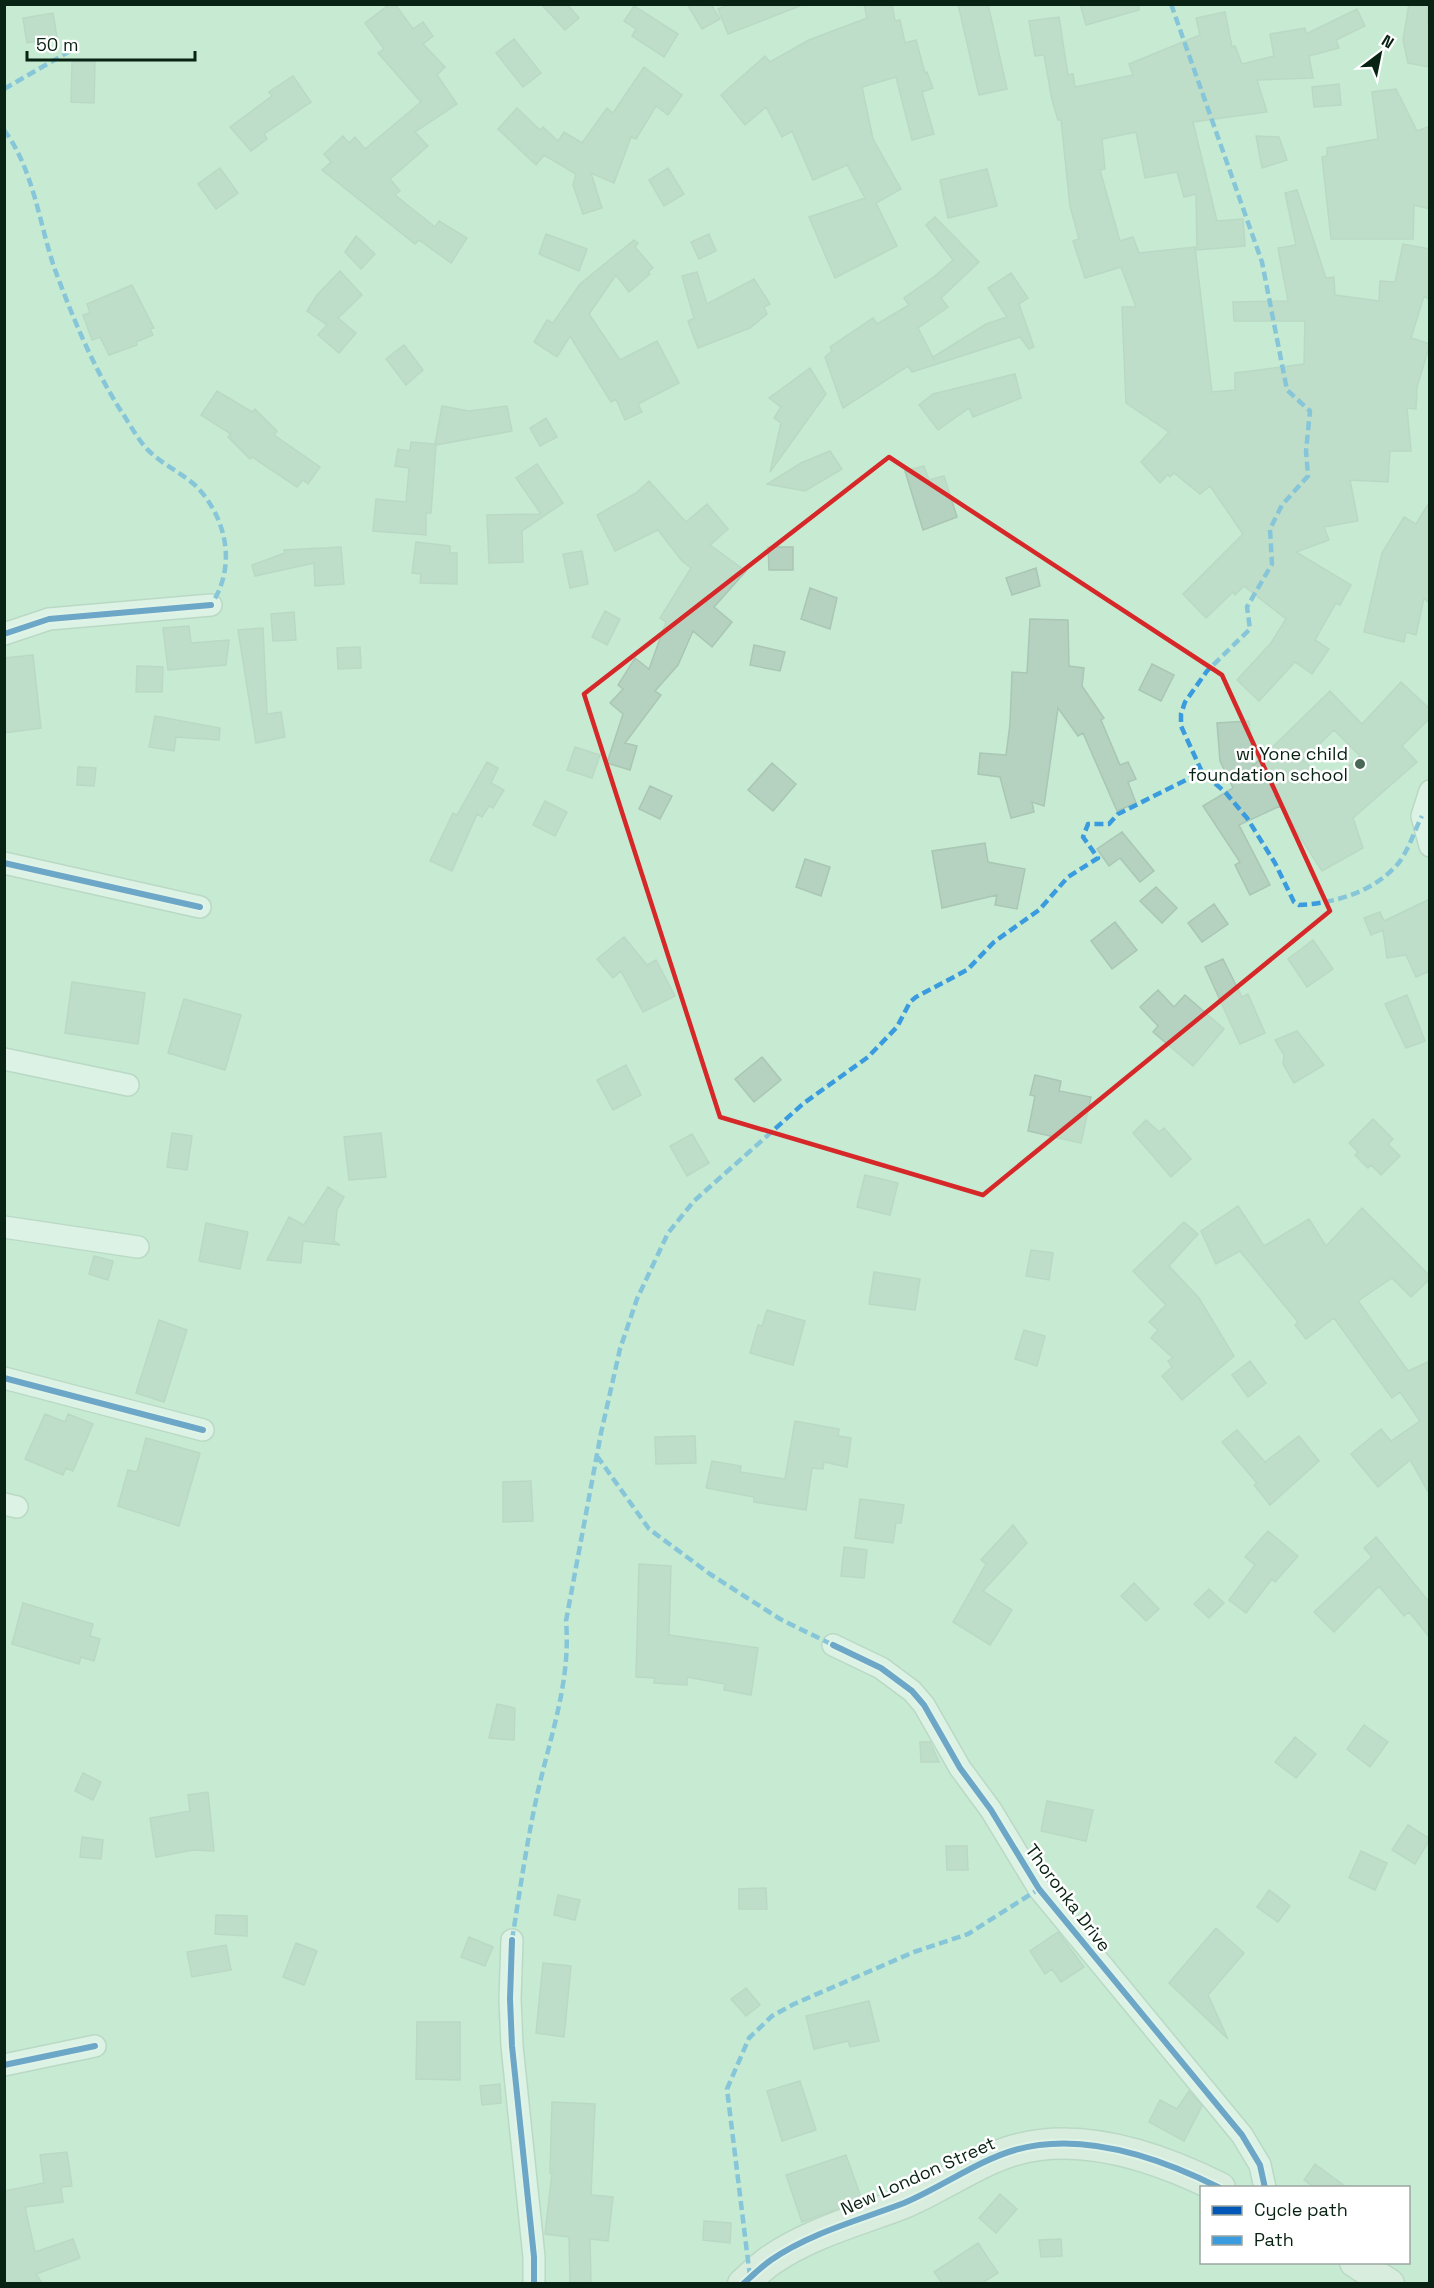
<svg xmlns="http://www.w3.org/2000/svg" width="1434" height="2288" font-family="'Space Grotesk',sans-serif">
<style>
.building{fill:#b5d1bf;stroke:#aac6b4;stroke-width:1.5;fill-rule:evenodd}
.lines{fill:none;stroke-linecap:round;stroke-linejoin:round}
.street-casing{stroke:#aac6b4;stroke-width:24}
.secondary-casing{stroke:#aac6b4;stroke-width:33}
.street{stroke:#f7fcf8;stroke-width:21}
.secondary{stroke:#eef1ec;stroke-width:30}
.quiet{stroke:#3a9cde;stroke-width:4.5;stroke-dasharray:9 4.5;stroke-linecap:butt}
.cycleway-casing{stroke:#fff;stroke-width:10}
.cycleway{stroke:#0057b8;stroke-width:6}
.marked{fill:none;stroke:#d62828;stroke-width:4.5;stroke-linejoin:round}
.poi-dot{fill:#4b6856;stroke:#fff;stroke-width:2}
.labels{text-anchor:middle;stroke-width:5;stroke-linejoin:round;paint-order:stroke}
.poi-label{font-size:18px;fill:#082213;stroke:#fff;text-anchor:end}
.street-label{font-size:18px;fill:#082213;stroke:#fff}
</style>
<rect width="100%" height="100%" fill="#c7ead3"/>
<path class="building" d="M390,4H395L413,29L423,22L433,36L423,44L445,67L437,75L457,104L415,132L428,146L390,179L400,191L395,195L435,227L439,221L467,238L451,263L419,240L415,244L322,170L331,162L324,154L343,136L349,143L355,137L365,149L421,102L378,53L384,49L365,23Z
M541,4H567L579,18L565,30Z
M687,4H711L720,19L702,29Z
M730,4H800V6L728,34L718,9Z
M864,4H892L895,21L900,20L905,43L916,40L925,73L927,72L933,88L922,92L934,134L912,140L896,77L862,87L873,139L901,189L876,203L897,246L835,278L809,217L865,198L847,165L813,180L792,131L782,137L766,107L745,125L721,95L765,56L770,62L809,40L867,18Z
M958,4H988L1007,89L979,95Z
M1080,4H1138L1139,10L1086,25Z
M1409,4H1427L1430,67L1408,63L1403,40Z
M634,6L678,34L664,57L632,36L636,29L624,21Z
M1357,9L1365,26L1336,40L1339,48L1309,56L1313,78L1257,80L1267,112L1193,122L1217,221L1243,219L1245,246L1197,250L1196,194L1184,197L1177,172L1145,178L1136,132L1102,139L1105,169L1100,170L1120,241L1133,237L1139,253L1195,247L1212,392L1235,390V373L1304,364L1305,321H1234L1233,302L1288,301L1278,248L1296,245L1285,193L1297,190L1326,278L1334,277L1335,295L1379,301L1380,281L1395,282L1403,244L1430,249V300L1424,296L1411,338L1430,344L1417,387L1416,409L1407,408L1411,451H1390L1388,482L1350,480L1358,521L1324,527L1329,540L1296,552L1351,585L1340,605L1336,603L1315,640L1329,649L1312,674L1295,662L1259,701L1237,680L1271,643L1286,619L1244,586L1235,595L1233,592L1206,618L1183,594L1243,534L1210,486L1200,494L1174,473L1170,477L1168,474L1160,483L1141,462L1169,432L1126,403L1122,307H1136L1121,267L1085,278L1073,241L1079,239L1070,206L1061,120H1058L1052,100L1044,55L1035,56L1029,21L1059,17L1068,75L1073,74L1075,87L1133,75L1129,64L1200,35L1196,18L1225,12L1232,47L1235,46L1242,64L1274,56L1270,34L1305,28L1306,34Z
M53,13L57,38L27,43L23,18Z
M514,39L541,73L523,87L496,53Z
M72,62H95L94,103L71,102Z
M644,67L682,95L668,115L656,106L636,139L631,137L614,183L591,173L602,208L583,214L573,185L576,174L544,155L536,165L498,129L517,108L540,130L543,127L558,141L564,132L582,143L607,108L613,113Z
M293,76L311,102L264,134L267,139L251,151L230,127L272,96L269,92Z
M1339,84L1341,105L1314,107L1312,87Z
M1396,89L1417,131L1430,126V209L1414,205L1413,239H1331L1322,157L1327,156V148L1378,139L1372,92Z
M1256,136L1279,137L1287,160L1262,168Z
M220,168L238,193L216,209L198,184Z
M668,168L684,194L664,206L649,180Z
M987,169L997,206L948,218L940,180Z
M935,217L979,262L941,298L948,307L918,328L935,361L933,357L986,324L1007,317L988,288L1011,273L1028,298L1019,304L1034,347L1029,349L1020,337L912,372L908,366L843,408L825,357L832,351L830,347L873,318L877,324L909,305L904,298L935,276L953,260L926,225Z
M546,234L587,249L579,271L539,254Z
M709,234L716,251L699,259L691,242Z
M356,236L375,254L361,269L345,252Z
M634,240L638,243L635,247L653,268L648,272L650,274L629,292L616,275L589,314L620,360L657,341L679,383L638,404L642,412L625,420L616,399L611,402L570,336L557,357L534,342L547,320L553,323L580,284Z
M340,271L362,295L338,318L356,333L339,353L318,335L327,325L307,311L317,295Z
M697,272L707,304L754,279L770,304L764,307L767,314L750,328L698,348L688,321L694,318L682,276Z
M132,285L154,328L150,329L153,335L136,342L137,345L109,355L100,337L92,340L83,315L90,313L87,304Z
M404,345L423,370L406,385L386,359Z
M810,368L826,394L770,472L781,423L774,418L781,407L769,398Z
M1015,374L1021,398L973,417L969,408L938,430L919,405L933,394Z
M217,391L252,412L255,409L277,431L274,435L320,467L308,484L303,480L297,487L252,457L250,459L228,437L231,434L201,415Z
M442,406L469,411L507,406L512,431L436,445L431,513H426V535L373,531L376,499L406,502L409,468L395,466L398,449L410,451L411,442L435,444Z
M546,418L557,437L540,446L530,428Z
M830,451L842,469L805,491L767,484L801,463Z
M537,464L563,503L522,531L523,562L489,563L487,515L541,514L516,478Z
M924,466L929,480L944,476L957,517L923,530L905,471Z
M649,481L686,522L707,504L728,529L710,545L746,571L714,607L732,622L712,647L693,631L678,665L655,691L661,695L625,743L637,746L630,770L607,763L623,714L610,703L623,689L618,685L635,658L649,669L666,622L660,618L691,568L682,561L658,530L615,551L597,515L636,493Z
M1430,501V604L1424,598L1416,635L1406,632L1404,642L1364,632L1382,553L1404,517L1416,524Z
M416,542L450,546V553H457V584L420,583L421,574L412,573Z
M341,547L344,584L315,586L314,563L255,576L252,565L285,553L284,550Z
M768,547H793V570H769Z
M582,551L588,584L570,588L563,554Z
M1036,568L1040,586L1012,595L1006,578Z
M810,588L837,598L830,629L801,619Z
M605,611L620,619L607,645L592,637Z
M294,612L296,640L273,641L271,614Z
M1030,619L1068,620L1069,666L1084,668L1082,686L1104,718L1101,720L1120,765L1128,762L1136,779L1128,782L1136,803L1117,811L1083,733L1078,736L1058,708L1044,806L1032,802L1034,812L1011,818L1000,777L978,774L980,753L1006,755L1010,724L1012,672L1027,673Z
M189,626L191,643L229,640L226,665L168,670L163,628Z
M263,628L267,714L281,712L285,737L256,743L238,630Z
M754,645L785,652L780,671L750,665Z
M360,647L361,668L338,669L337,648Z
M33,655L41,728L4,733V658Z
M1152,664L1174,675L1161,701L1139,690Z
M137,666L163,667L162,692H136Z
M1401,682L1430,709V718L1402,746L1417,762L1353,818L1363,848L1322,871L1280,806L1239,825L1270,885L1250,895L1235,865L1240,862L1203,806L1233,788L1220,761L1217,723L1249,721L1253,766L1330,691L1362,724ZM1334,730L1360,756L1329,783L1303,760Z
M155,716L220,728L219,740L176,737L174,751L149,747Z
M575,747L600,755L592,778L567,770Z
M487,762L498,768L491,783L504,790L493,808L489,806L482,817L477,814L452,871L430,861L453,813L457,815Z
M772,763L796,784L773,811L748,790Z
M78,767L96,768L94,786L77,785Z
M650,786L672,796L660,819L639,809Z
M545,801L567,812L555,836L533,825Z
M1122,832L1154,871L1140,882L1120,858L1109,866L1097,849Z
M985,843L988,862L1025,869L1017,909L995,905L997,895L942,908L932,851Z
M805,859L830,867L821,896L796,887Z
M1156,887L1177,908L1162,923L1140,901Z
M1430,899V971L1416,977L1406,955L1387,958L1383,930L1371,935L1364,918L1380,912L1384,921Z
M1214,904L1228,924L1202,942L1188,923Z
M1115,922L1137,950L1112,969L1091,941Z
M624,937L647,965L656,960L675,996L643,1012L621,971L613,978L597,959Z
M1313,940L1333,969L1307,987L1288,959Z
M1223,959L1242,997L1248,994L1265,1033L1240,1044L1205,967Z
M72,982L145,993L138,1044L65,1033Z
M1158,990L1174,1007L1185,995L1224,1029L1193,1066L1153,1032L1158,1026L1140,1007Z
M1407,995L1425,1041L1406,1048L1385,1004Z
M184,999L241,1015L225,1070L168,1053Z
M1297,1031L1324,1065L1294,1083L1283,1064L1284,1055L1275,1040Z
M762,1057L781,1080L754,1102L735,1079Z
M626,1065L641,1095L613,1110L597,1080Z
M1035,1075L1061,1081L1059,1091L1091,1097L1081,1143L1028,1131L1035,1096L1030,1095Z
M1373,1119L1393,1139L1388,1144L1400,1156L1381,1175L1371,1165L1368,1168L1355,1155L1358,1152L1349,1143Z
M1146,1120L1159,1132L1164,1128L1191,1159L1171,1177L1133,1133Z
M172,1133L192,1136L187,1170L167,1167Z
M381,1133L386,1177L349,1180L344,1137Z
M692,1134L709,1163L687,1176L670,1146Z
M865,1175L898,1183L890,1215L857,1207Z
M328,1187L344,1197L337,1210L334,1241L340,1245L303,1241L301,1263L267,1260L289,1217L304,1225Z
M1238,1206L1264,1246L1309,1219L1326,1246L1362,1208L1430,1276V1279L1411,1297L1392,1278L1358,1301L1408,1371L1430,1361V1495L1410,1460L1378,1487L1351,1454L1381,1429L1391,1441L1420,1421L1400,1392L1392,1398L1334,1318L1306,1339L1295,1325L1298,1322L1240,1251L1216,1264L1201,1231Z
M1184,1222L1198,1234L1169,1266L1199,1298L1234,1356L1182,1400L1162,1376L1172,1367L1168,1361L1173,1358L1151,1338L1158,1330L1149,1322L1166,1305L1133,1271Z
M206,1223L248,1232L240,1269L199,1261Z
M1031,1250L1053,1253L1049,1280L1026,1276Z
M94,1256L113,1261L108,1280L89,1274Z
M874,1272L920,1279L915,1310L869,1304Z
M767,1310L805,1321L793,1365L750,1353L758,1325L762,1326Z
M159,1320L187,1330L164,1402L136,1393Z
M1024,1330L1045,1336L1037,1366L1015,1359Z
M1250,1361L1266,1383L1248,1397L1232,1375Z
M45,1414L65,1422L68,1414L93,1424L73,1471L66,1468L63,1475L25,1459Z
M795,1421L839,1429L838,1436L851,1438L847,1467L824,1462L823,1469L812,1468L806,1510L754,1502V1497L706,1488L712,1461L741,1466L740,1472L785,1479Z
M1237,1430L1265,1462L1299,1436L1319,1461L1270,1505L1254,1485L1257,1483L1222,1442Z
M695,1436L696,1463L656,1464L655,1437Z
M146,1438L200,1453L179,1526L118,1506L128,1470L137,1472Z
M531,1481L533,1521L503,1522V1482Z
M860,1499L904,1505L901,1523H896L893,1543L855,1538Z
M1013,1525L1027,1543L983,1591L1012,1610L990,1645L953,1622L986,1564L981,1560Z
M1268,1531L1298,1556L1275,1582L1272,1579L1246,1613L1229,1600L1255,1565L1245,1557Z
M1376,1537L1430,1603V1638L1409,1612L1404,1616L1379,1586L1334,1632L1314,1612L1372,1557L1364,1548Z
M844,1547L867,1550L864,1578L841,1576Z
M639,1564L671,1566L669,1635L758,1648L751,1695L724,1690L725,1684L687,1677V1685L654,1683L655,1678L636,1677Z
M1134,1583L1159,1609L1146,1621L1121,1596Z
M1209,1589L1224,1603L1209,1618L1194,1604Z
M23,1603L93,1624L90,1636L100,1639L94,1661L81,1657L79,1664L12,1644Z
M497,1704L515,1708L514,1740L489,1738Z
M1364,1725L1388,1742L1370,1767L1347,1749Z
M1295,1737L1316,1754L1296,1778L1275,1762Z
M920,1742H930L939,1762H921Z
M83,1773L101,1782L93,1800L75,1791Z
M208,1792L214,1851L193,1850L156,1857L150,1818L190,1811L188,1795Z
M1047,1801L1093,1810L1086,1841L1041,1831Z
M1408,1825L1430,1839L1415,1864L1392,1850Z
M82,1837L103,1840L101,1859L80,1857Z
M946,1846H967L968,1870H947Z
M1361,1851L1387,1863L1375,1890L1349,1878Z
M766,1888L767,1909H739V1889Z
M1269,1890L1290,1906L1278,1922L1257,1907Z
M558,1895L580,1900L575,1920L554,1915Z
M216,1915L247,1916V1936L215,1934Z
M1216,1928L1244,1953L1208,1995L1228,2039L1169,1983Z
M1058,1932L1084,1967L1061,1982L1052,1969L1045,1974L1030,1951Z
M469,1937L493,1947L485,1966L461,1957Z
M296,1943L317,1951L304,1985L283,1977Z
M226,1945L231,1970L192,1977L187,1952Z
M543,1963L571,1966L564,2037L536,2033Z
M746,1988L760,2005L746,2016L731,1999Z
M869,2001L879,2041L850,2047L848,2041L814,2049L806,2016Z
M417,2022H460V2080L416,2079Z
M800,2081L816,2130L782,2141L767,2091Z
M500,2084L501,2103L482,2105L480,2086Z
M1189,2091L1202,2106L1184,2141L1149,2122L1160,2100L1177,2109Z
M552,2102L595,2104L591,2195L613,2197L608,2241L590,2239L591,2283H570L569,2237L545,2234L552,2173H550Z
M67,2152L72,2186L61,2187L63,2202L25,2207L35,2252L73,2239L80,2258L36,2274L42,2283H4V2191L44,2183L40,2155Z
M846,2155L862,2200L802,2222L786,2175Z
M1315,2164L1346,2187H1314L1304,2180Z
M1000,2194L1017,2209L996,2233L979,2218Z
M704,2221L731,2223L730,2243L703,2240Z
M1061,2239L1062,2256L1041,2257L1039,2240Z
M978,2243L998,2273L982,2283H942L934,2272Z"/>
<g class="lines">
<g class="street-casing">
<path id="street" d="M4,634L49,619L211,605
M1430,791L1422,816L1430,846
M4,863L200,907
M4,1059L128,1085
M4,1227L138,1247
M4,1378L203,1430
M4,1504L17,1507
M833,1645L881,1668L912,1691L924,1705L960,1768L991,1810L1039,1889L1242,2135L1260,2165L1265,2188
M512,1940L510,1999L512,2046L534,2257V2284
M4,2065L95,2046"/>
</g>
<g class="secondary-casing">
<path id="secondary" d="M1355,2262L1389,2284
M743,2284C752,2276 761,2267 771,2260C810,2233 860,2220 904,2203C940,2188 979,2160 1015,2150C1082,2131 1160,2158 1220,2188"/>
</g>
<use href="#street" class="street"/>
<use href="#secondary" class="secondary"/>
<path class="quiet" d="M1171,4L1262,262L1287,390L1310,411L1306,451L1308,476L1282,505L1270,529L1272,564L1247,607L1250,629L1207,671L1185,702L1181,714V726L1202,772L1226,793L1247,818L1275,863L1294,902L1299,905C1334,903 1371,893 1396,866C1408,853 1414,831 1422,816
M4,89L77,47
M4,130C33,168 39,222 54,267C72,316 93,367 121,411C130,424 139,442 150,452C165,466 184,474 198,488C228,521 236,568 211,605
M597,1456L649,1529L710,1574L780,1619L833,1645
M512,1940C520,1890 527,1840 538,1791C551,1734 571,1680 566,1621L601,1433L620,1349L637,1299L668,1233L694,1201L804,1103L868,1057L897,1027L910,1002L916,997L967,970L994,942L1039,910L1068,877L1098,858L1083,837L1088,824H1109L1118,814L1202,772
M750,2277L727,2089L749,2038L772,2016L794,2004L914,1952L968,1934L1039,1889"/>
<g class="cycleway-casing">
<path id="cycleway" d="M4,634L49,619L211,605
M4,863L200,907
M4,1378L203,1430
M833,1645L881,1668L912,1691L924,1705L960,1768L991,1810L1039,1889L1242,2135L1260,2165L1265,2188
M512,1940L510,1999L512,2046L534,2257V2284
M4,2065L95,2046
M743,2284C752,2276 761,2267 771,2260C810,2233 860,2220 904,2203C940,2188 979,2160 1015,2150C1082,2131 1160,2158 1220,2188"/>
</g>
<use href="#cycleway" class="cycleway"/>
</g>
<path d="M0 0H1434V2288H0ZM889,457L1222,675L1330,911L983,1195L720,1117L584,694Z" fill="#c7ead3" fill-opacity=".55" fill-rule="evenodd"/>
<path class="marked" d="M889,457L1222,675L1330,911L983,1195L720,1117L584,694Z"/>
<circle class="poi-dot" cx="1360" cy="764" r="6"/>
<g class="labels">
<g class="poi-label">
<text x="1348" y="760">wi Yone child<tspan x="1348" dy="21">foundation school</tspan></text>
</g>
<g class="street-label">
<text transform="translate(1068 1898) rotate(53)" y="6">Thoronka Drive</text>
<text transform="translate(918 2176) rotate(-24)" y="6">New London Street</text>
</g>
</g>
<rect width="1434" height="2288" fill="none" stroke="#082213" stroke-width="12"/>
<rect x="1200" y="2186" width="210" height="78" fill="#ffffff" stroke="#9ca7a1" stroke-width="1.5"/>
<rect x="1212" y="2206" width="30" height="9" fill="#0057b8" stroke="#9ca7a1" stroke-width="1.5"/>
<text x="1254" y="2216" font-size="18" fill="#082213">Cycle path</text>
<rect x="1212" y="2236" width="30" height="9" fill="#3a9cde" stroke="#9ca7a1" stroke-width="1.5"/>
<text x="1254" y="2246" font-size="18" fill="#082213">Path</text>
<g transform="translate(1380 54) rotate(32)" stroke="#ffffff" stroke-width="4.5" paint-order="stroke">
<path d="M0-4.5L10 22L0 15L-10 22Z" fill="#082213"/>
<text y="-9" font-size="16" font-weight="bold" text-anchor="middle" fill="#082213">N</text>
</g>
<path d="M27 51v9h168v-9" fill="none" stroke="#082213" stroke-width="3"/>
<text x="36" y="51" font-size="18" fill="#082213" stroke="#ffffff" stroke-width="4.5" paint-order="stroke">50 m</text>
</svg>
